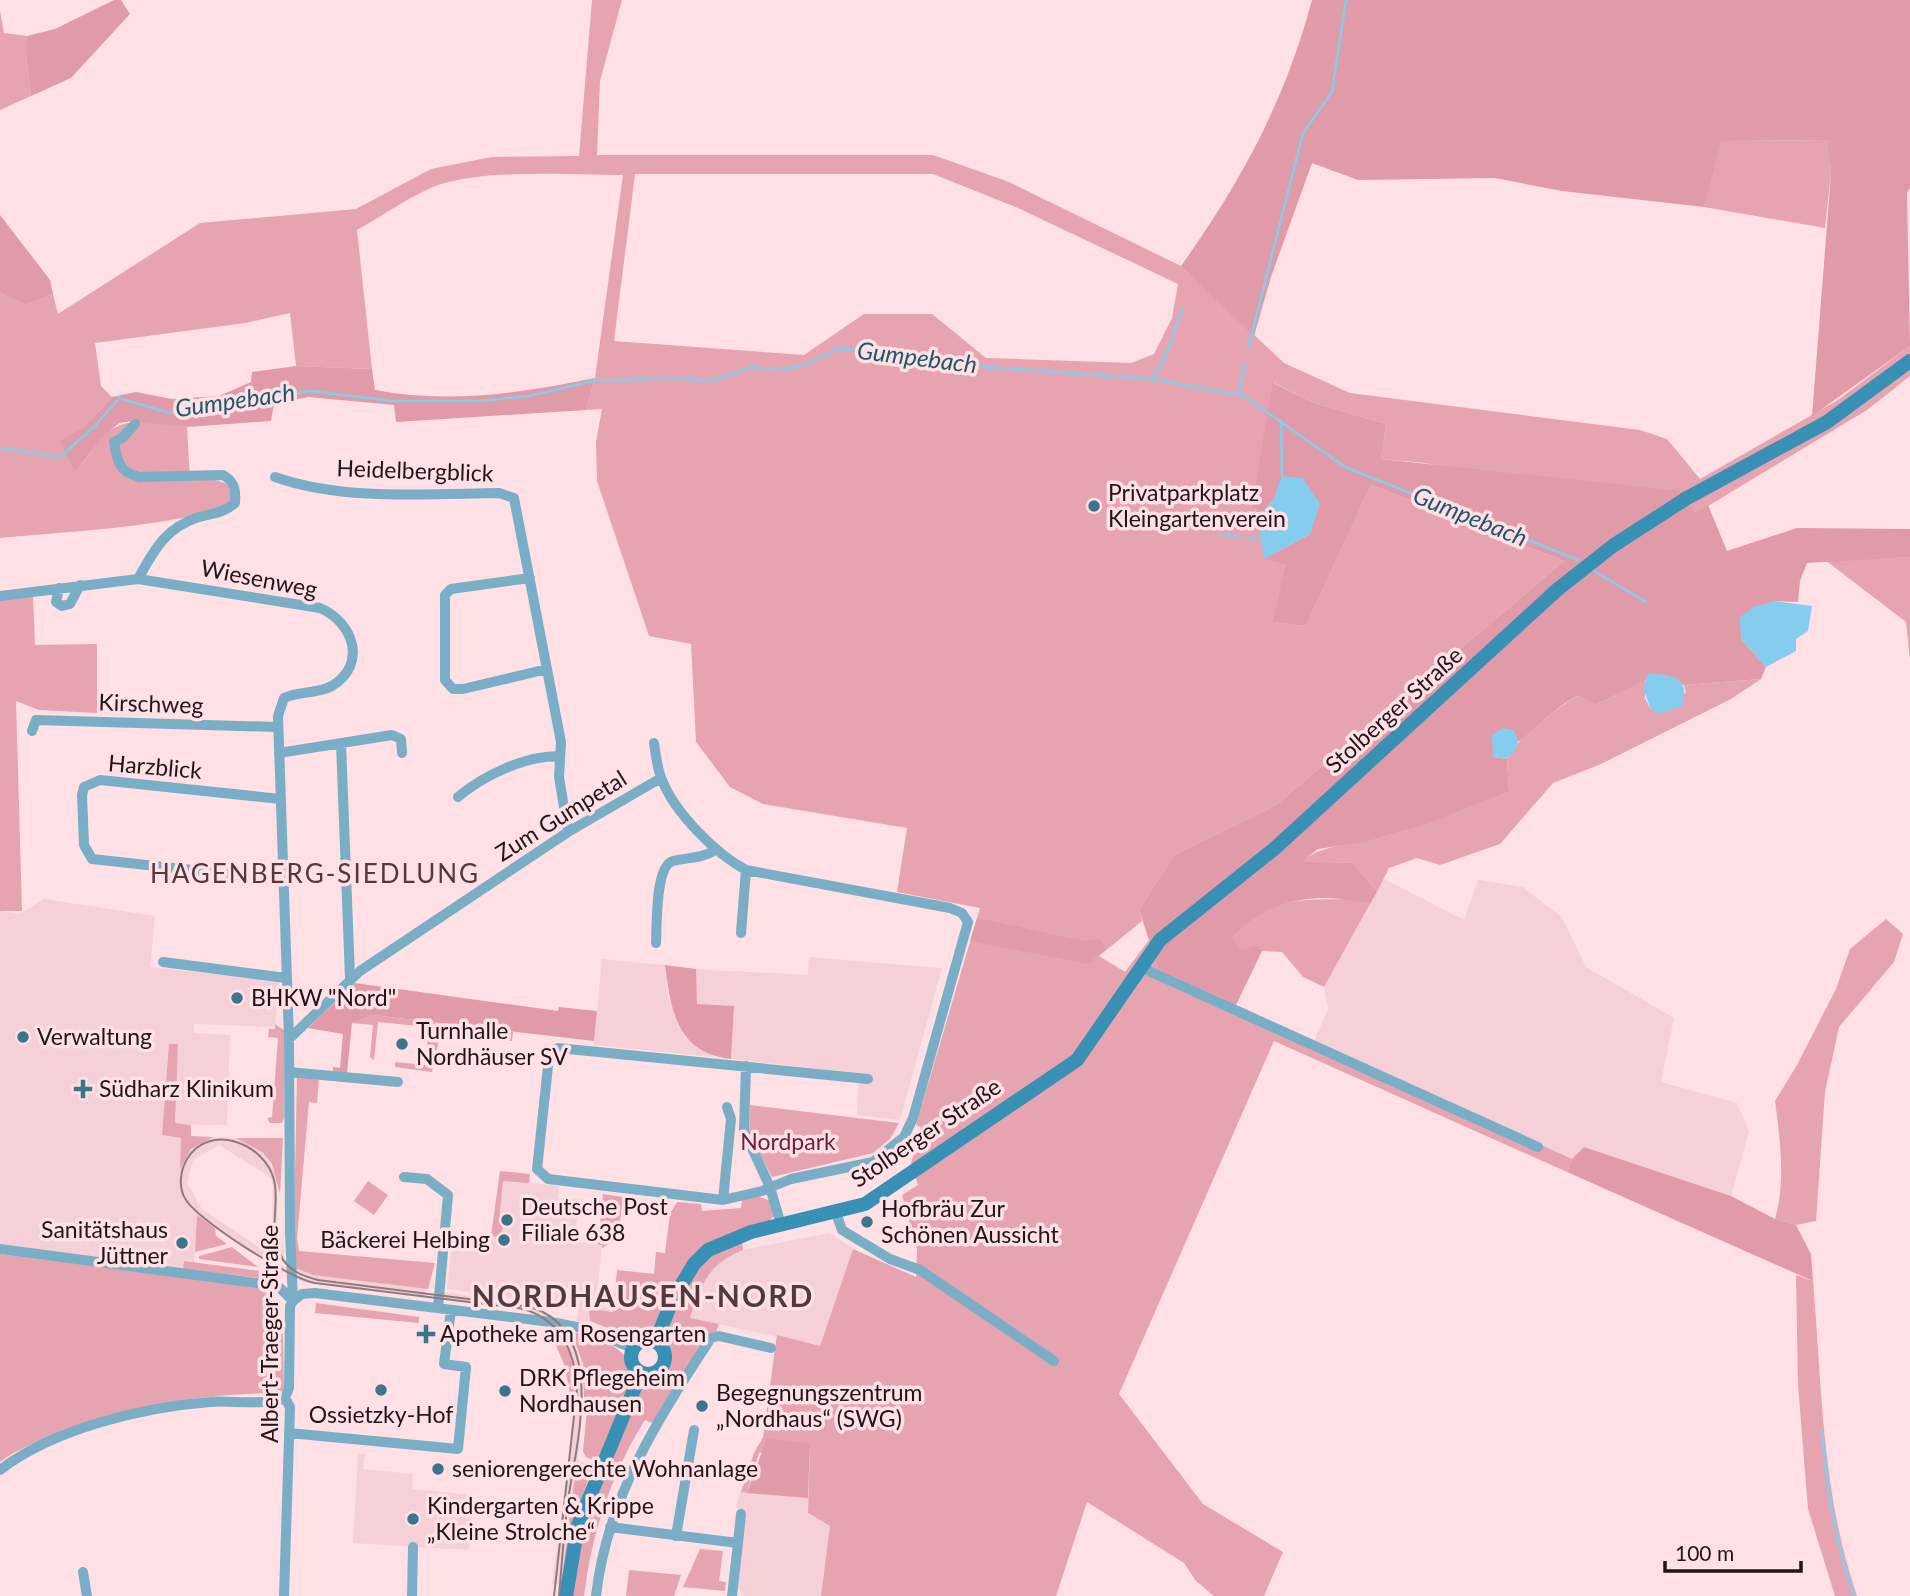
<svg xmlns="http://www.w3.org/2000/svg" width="1910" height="1596" font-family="Lato,sans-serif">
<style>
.built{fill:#f6d0d7}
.green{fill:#e6a3b0;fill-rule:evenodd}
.forest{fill:#e09aa8}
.water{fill:#85cdee}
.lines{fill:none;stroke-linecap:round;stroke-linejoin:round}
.stream{stroke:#85cdee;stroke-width:2.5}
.minor{stroke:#7aaec7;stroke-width:10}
.secondary{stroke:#3890b4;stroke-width:14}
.tram{stroke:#8f7b7f;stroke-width:2}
.poi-dot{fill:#3a748d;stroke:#fee0e5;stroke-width:2.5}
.labels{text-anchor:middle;stroke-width:7;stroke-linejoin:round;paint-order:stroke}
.street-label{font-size:23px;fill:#201618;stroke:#fee0e5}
.poi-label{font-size:23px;fill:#201618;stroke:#fee0e5;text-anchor:start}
.park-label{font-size:23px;fill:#6f1e37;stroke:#fee0e5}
.water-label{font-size:24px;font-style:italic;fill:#1e576e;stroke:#fee0e5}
.quarter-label{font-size:26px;letter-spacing:2px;fill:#513a3e;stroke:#fee0e5}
.district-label{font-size:30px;font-weight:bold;letter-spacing:2px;fill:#513a3e;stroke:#fee0e5}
</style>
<rect width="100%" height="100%" fill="#fee0e5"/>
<path class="built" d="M1384,879L1464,920L1478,880L1522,887L1562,917L1586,967L1674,1018L1661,1082L1737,1103L1749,1131L1731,1196L1584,1147L1572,1159L1314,1042L1328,1009L1324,987Z
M44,899L155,916L150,967L279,981L275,1027L194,1024V1033L230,1035L227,1125L175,1124L178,1045L169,1044L162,1134L182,1138L180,1166L191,1149L213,1137L236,1138L262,1152L277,1175L278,1228L284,1249V1265L275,1250L272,1235L273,1186L270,1177L219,1145L193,1160L187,1183L202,1209L269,1254L285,1268L282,1275L258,1255L197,1215L194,1270L0,1244V911L19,914Z
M809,957L942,968L900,1120L857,1115L859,1073L731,1059L734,1007L696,1004V969L808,975Z
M602,959L665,965L668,996L686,1038L713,1057L594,1045Z
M503,1180L559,1186L558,1198L585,1200L584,1209H579L575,1229L581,1230L580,1242L602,1244L596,1306L613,1308V1312L589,1310L590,1321L595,1326L577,1321L579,1308L447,1289L452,1242L489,1245L491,1236L501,1237L499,1221Z
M830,1233L853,1249L820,1346L690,1318L699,1286L713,1266L726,1257L743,1250Z
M293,1267L313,1275L426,1288L425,1298L303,1282L296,1279Z
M443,1292L535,1305L557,1319L522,1310L443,1300Z
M554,1328L571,1331L584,1373L579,1451L561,1585L552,1584L570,1450L576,1377L560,1335Z
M358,1454H365L363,1469L413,1474L412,1489L473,1495L469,1550L353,1543Z
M741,1492L808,1498V1513L830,1526L821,1596H744L737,1587L744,1520L736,1505Z"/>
<path class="green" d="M592,0H622L600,81L597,155H933L1009,182L1181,266L1284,363L1350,393L1640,430L1667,439L1700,479L1838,400L1910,346V376L1867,410L1695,514L1425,463L1381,459L1386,424L1317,404L1274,383L1251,508H1257L1285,564L1274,622L1306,626L1371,485L1564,561L1276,805L1174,855L1139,910L1142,921L1099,956L1125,972L1149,940L1160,970L1572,1159L1567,1172L1274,1041L1119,1394L1203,1504L1283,1552L1264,1596H1214L1196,1581L1184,1563L1087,1502L1056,1596H821L830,1526L808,1513L810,1444L759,1453L747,1493L741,1492L754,1453L763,1437L777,1335L820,1346L853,1249L916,1277L917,1249L902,1195L918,1185L911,1163L921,1127L916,1125L980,908L897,892L907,828L763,804L730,787L696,742L691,644L649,636L597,481L596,442L602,409L586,410L595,378L623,175C569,175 482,168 433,187C407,198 382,216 357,230L372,369L296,366L290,313L245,323L95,343L101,386L112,397L85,426L61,441L75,471C84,462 91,451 99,441C124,412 153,423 187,427L190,479L209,478L228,484L232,500C203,526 46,533 0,538V293L26,305L53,294L58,314L200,223L356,209L431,169L492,157L579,156ZM635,174H933L1018,208L1178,284L1172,318L1154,354L1131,363L986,358L932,314H864L804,355L614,341Z
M0,11L4,33L27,36L25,46L31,96L0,110Z
M1829,140L1831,174L1825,228L1704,207L1720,141Z
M1910,557V659L1906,622L1825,560Z
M33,596L35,645L97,644V713L39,710L16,701L22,911H0V599Z
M1761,679L1731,699L1601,764L1553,783L1500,844L1440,865L1417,858L1389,868L1377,892L1353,863L1301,861C1327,843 1352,846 1382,837C1426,825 1467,808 1509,792L1507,759C1514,753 1515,747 1520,741C1529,731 1567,700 1578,696L1595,705L1645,681V698L1651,710L1686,693L1684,685Z
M1351,899L1370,904L1324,987L1303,977L1282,952L1262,951L1258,945L1241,951L1232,938C1269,896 1299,900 1351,899Z
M1886,919L1903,934L1894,962L1839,1027L1825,1092L1816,1221L1796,1225L1775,1219C1786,1181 1780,1139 1775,1101L1797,1065L1836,989L1850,949Z
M372,1015L513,1032L512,1041L441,1031L432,1072L395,1067V1062L425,1065L429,1027L378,1022L374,1060L370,1057L373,1025L352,1023Z
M275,1024L284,1030V1118L282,1123H270L267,1118L272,1117L278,1038L268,1037L269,1029H275Z
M169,1044H178L175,1123L191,1125V1136L213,1137L191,1149L180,1169L181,1138L162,1135Z
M297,1076L319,1078L317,1103L309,1102L297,1238L299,1251L435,1263L428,1289L313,1275L293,1267Z
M750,1105L899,1123L890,1139L873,1153L772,1177L749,1134Z
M236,1138H283L280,1194L272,1164L262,1152Z
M500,1171L530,1174L529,1183L503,1181L499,1221L503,1222L501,1237L491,1236Z
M368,1181L388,1195L374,1215L354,1201Z
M603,1194L623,1197L618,1238L602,1248V1245L598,1244Z
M757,1196L771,1201L773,1217L767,1223C717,1235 693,1248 668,1296C662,1309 657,1323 648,1335L633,1338L590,1321L589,1309L613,1312L617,1270L654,1274L656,1252L665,1253L670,1214L677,1202L701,1204L702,1211L741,1208L742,1199Z
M197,1215L215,1228L216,1236L227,1244L195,1252Z
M742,1240L743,1250C709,1263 700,1285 690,1318L719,1324L715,1335L652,1423L645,1420C612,1472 591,1535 584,1596H570L579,1537L638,1394L646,1383L665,1370L669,1353C657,1330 691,1269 711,1255C720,1249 732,1245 742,1240Z
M232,1247L258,1267L199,1259V1256Z
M0,1254L264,1288L269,1300L271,1393C196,1395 128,1405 59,1433C39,1441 17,1449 0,1462Z
M184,1261L259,1271L260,1278L183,1269Z
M1796,1275L1813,1281C1822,1387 1822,1495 1857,1596H1835L1808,1509L1798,1385Z
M316,1303L419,1317V1323L315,1313Z
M548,1327L554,1328C570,1347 576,1368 575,1393H570L564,1364Z
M571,1331C587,1336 610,1341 622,1353C646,1375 608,1438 596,1461L586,1457L583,1451L588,1398L584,1397L583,1364Z
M283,1333L284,1390L274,1396L275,1338Z
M577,1461L593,1466L575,1518L561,1585Z
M700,1549L723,1551L719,1581L726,1582L725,1591L683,1587Z
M629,1570L681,1575L674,1596H626Z"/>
<path class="forest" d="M114,0H121L130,14L71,78L31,96L25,46L27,36L55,29Z
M1312,0H1910V188L1907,193L1910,346L1812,416L1831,174L1828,140L1721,141L1704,207L1562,191L1495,178L1358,180L1312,163L1271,277L1254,336L1181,266C1241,182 1285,101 1312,0Z
M0,215L50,280L53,294L26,305L0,293Z
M296,366L372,369L375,390C448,404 522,393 595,378L586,410L396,422L394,405L308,397L274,404L271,421L187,427L133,421L119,423L101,439L75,472L60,441L85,426L112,397L136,392L172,399L219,396L251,382L252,372Z
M1273,383L1317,404L1386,424L1381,459L1682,491L1695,513L1708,505L1727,551L1797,528L1910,529V557L1807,563L1800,581L1798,602L1775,601L1741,639L1766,667L1761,679L1684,685L1649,674L1645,681L1595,705L1578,696C1560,703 1536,728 1518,742L1513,730L1493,757L1507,759L1509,792L1424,825L1365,842L1318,849L1302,861L1353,863L1377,892L1370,904C1319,891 1267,898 1232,938L1241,950L1258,945L1262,951L1236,1005L1159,970L1139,910L1174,855L1276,805L1564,561L1371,485L1306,626L1273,622L1285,564L1264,559L1310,534L1273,501L1258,517L1257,508H1251Z
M977,918L1084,941L1100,939L1106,949L1088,964L970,941Z
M665,965L696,969L697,1004L734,1006L731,1059C677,1053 671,1011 665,965Z
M355,983L558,1011L559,1007L597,1011L594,1041L372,1015L352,1023L347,1073L333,1071V1067L340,1068L343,1034L308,1028Z
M1584,1147L1731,1196L1775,1219L1796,1225L1811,1254L1813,1281L1567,1172L1572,1159Z
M767,1438L810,1444L808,1498L747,1493Z"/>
<path class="water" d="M1282,476L1303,478L1320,504L1310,534L1264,559L1258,517L1273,501Z
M1775,601L1812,606L1808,631L1796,639V651L1766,667L1741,639L1740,617L1754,607Z
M1648,674C1673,673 1691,678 1682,706L1658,714L1651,710L1643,688Z
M1503,728L1514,730L1518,742L1515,751L1507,759L1493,757L1492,735Z"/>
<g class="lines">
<path class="stream" d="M1248,349L1303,133L1332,92L1346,0
M1152,379L1165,358L1182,309
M1239,393L1245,362
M1281,420L1282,476
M0,448L60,457L96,425L119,398L169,413L232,399L274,398L309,391L394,401H479L529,396L593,381L676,378L712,381L752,367L768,369L801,367L837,349L901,352L971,366L1152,379L1244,396L1345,467L1578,560
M1219,534L1241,537
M1247,538L1263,539
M1594,571L1646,602
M1822,1430C1826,1487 1835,1542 1854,1596"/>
<path class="minor" d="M135,424L122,438L114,442C117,461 119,472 139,477L223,475C235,482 236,490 235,503C224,513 213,513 199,517C166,527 154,550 138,579
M275,477C343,501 428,494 499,493L514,498L561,742L559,777L568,832
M530,578L451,589L445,595V680L453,689H463L547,669
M59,588L56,602L62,606L70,604L80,585
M0,596L138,579L320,608C353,622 368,664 332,686C317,694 299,691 284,698L278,716L289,1039L290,1232L293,1301L290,1306L289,1388L285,1398L290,1407L284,1596
M32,731L36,720L277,727
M341,743L350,978
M654,743C656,755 657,769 662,780C675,813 716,854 746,870L950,908L962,913L968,922L913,1118L904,1137L873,1162L791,1179L762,1191L723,1200L548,1179L537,1169L549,1057L551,1051L558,1048L868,1079
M279,753L392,735L401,739L402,753
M458,797C484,775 525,756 559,756
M281,799L100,780L84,787L82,795L84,845L92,859L283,880
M741,933L746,870
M656,943C657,925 655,866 673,861C689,857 701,859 715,850
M163,962L286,978
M1140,967L1538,1147
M289,1039L360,971L568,832L661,778
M746,1066L744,1131L770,1187L781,1225
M289,1072L398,1082
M404,1177L427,1179L448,1195L438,1308
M723,1200L731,1119L727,1107
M836,1213L842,1230L890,1259L920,1270L1054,1361
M0,1249L264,1284L280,1288L293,1301
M293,1301L302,1294L315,1293L551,1322L582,1328L633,1348
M289,1433L458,1449L466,1367L444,1364L451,1310
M0,1470C53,1429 143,1407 210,1402C229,1400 269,1406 285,1398
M610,1527L738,1543L732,1596
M676,1536L694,1430
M738,1543L741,1514
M83,1572L87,1596
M412,1596L413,1547
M596,1596C607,1497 658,1419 711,1338L719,1336L771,1348"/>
<path class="secondary" d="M631 1357a17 17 0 1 1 34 0a17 17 0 1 1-34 0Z
M655,1342L674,1297L694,1264L708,1250L751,1232L865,1204L1077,1060L1160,940L1274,849L1558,589L1614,545L1687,498L1827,422L1910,361
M566,1596L578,1525L641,1373"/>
<path class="tram" d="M554,1596L577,1389C575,1350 559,1317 519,1308L315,1283C290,1279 199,1221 186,1200C178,1188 180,1171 187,1159C209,1122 265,1143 274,1180C280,1204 268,1231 280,1254C287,1270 302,1276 318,1280L531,1307C606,1331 578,1437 569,1494C564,1528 562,1562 559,1596"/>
</g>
<g class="poi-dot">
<circle cx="1094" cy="506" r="7"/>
<circle cx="237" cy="998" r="7"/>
<circle cx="23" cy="1037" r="7"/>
<circle cx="402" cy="1044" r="7"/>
<path d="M79.5 1078.5h7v7h7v7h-7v7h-7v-7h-7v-7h7z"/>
<circle cx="507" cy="1220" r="7"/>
<circle cx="867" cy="1222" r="7"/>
<circle cx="504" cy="1240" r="7"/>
<circle cx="182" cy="1243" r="7"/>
<path d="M422.5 1323.5h7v7h7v7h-7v7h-7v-7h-7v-7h7z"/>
<circle cx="381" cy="1390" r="7"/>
<circle cx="505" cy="1391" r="7"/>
<circle cx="702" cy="1406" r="7"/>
<circle cx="438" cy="1469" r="7"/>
<circle cx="413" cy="1519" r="7"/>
</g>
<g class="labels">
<g class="street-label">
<text transform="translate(415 471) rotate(2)" y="8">Heidelbergblick</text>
<text transform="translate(259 579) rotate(11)" y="8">Wiesenweg</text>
<text transform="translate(151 704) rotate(2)" y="8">Kirschweg</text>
<text transform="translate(1394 710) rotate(-42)" y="8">Stolberger Straße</text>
<text transform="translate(155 767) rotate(5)" y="8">Harzblick</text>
<text transform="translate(561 816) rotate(-32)" y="8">Zum Gumpetal</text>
<text transform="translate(926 1133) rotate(-34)" y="8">Stolberger Straße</text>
<text transform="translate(270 1334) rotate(-90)" y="8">Albert-Traeger-Straße</text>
</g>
<g class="poi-label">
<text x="1108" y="501">Privatparkplatz<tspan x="1108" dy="26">Kleingartenverein</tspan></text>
<text x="251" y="1006">BHKW "Nord"</text>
<text x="416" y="1039">Turnhalle<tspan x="416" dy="26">Nordhäuser SV</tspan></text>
<text x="37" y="1045">Verwaltung</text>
<text x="99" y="1097">Südharz Klinikum</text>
<text x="521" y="1215">Deutsche Post<tspan x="521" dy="26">Filiale 638</tspan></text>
<text x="881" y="1217">Hofbräu Zur<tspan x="881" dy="26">Schönen Aussicht</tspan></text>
<text x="168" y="1238" text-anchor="end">Sanitätshaus<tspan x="168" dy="26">Jüttner</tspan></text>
<text x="490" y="1248" text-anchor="end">Bäckerei Helbing</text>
<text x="440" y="1342">Apotheke am Rosengarten</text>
<text x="519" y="1386">DRK Pflegeheim<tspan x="519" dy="26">Nordhausen</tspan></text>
<text x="716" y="1401">Begegnungszentrum<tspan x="716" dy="26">„Nordhaus“ (SWG)</tspan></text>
<text x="381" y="1423" text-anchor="middle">Ossietzky-Hof</text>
<text x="452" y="1477">seniorengerechte Wohnanlage</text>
<text x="427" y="1514">Kindergarten &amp; Krippe<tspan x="427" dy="26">„Kleine Strolche“</tspan></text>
</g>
<g class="park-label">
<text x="788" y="1150">Nordpark</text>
</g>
<g class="water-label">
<text transform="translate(917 358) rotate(7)" y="8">Gumpebach</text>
<text transform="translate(235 401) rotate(-8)" y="8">Gumpebach</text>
<text transform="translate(1470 517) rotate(22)" y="8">Gumpebach</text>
</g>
<g class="quarter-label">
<text x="315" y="883">HAGENBERG-SIEDLUNG</text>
</g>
<g class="district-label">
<text x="643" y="1307">NORDHAUSEN-NORD</text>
</g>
</g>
<path d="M1665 1561v10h136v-10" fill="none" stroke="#201618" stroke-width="3.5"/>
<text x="1675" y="1561" font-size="21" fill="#201618" stroke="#fee0e5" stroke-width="5" paint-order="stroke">100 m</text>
</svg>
